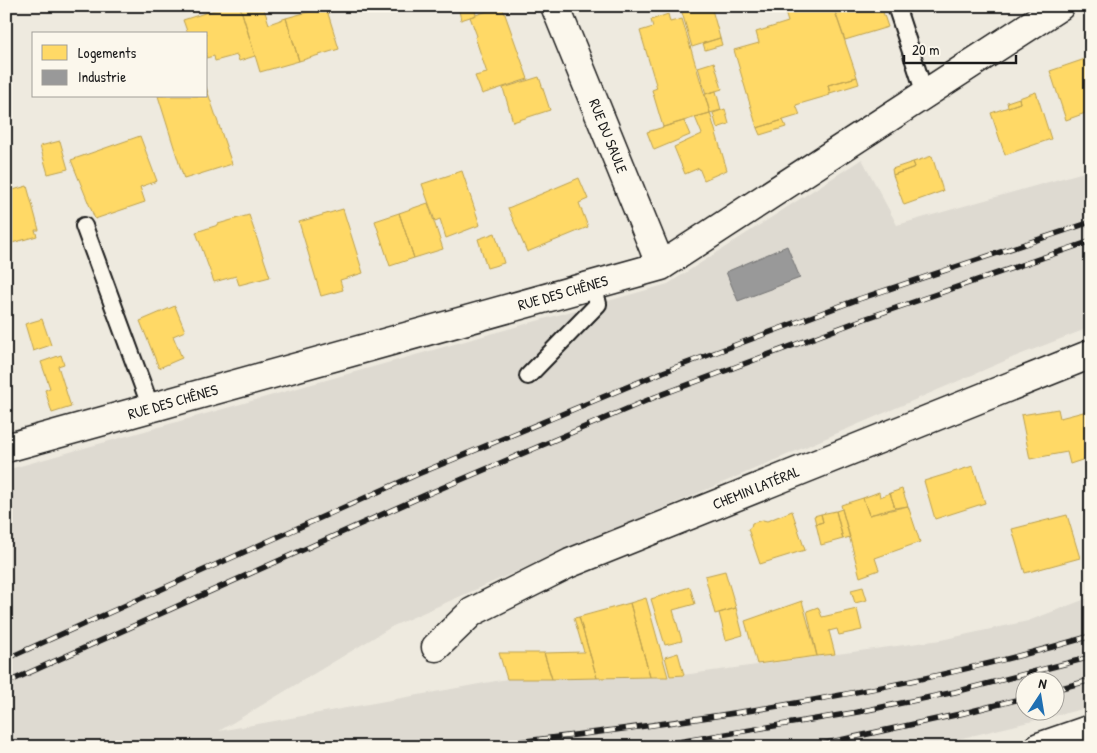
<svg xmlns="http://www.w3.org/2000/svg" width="1097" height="753" font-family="'Patrick Hand',sans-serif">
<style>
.built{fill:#dedad1;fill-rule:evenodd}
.homes{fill:#ffd966;stroke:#bba050}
.industry{fill:#999;stroke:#747474}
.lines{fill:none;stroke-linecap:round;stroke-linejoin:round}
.service-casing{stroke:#1c1c1c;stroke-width:20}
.minor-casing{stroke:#1c1c1c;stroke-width:31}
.service{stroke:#fbf7ec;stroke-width:16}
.minor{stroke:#fbf7ec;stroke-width:28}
.rail-casing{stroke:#1c1c1c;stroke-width:5.5}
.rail{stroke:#fbf7ec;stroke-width:4;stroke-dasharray:11;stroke-linecap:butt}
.labels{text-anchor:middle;stroke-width:5;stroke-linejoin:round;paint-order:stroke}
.street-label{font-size:15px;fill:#1c1c1c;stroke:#fbf7ec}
</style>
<rect width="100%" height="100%" fill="#eeeadf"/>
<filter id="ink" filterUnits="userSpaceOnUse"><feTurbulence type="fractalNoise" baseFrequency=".02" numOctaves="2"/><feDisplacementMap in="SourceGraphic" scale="10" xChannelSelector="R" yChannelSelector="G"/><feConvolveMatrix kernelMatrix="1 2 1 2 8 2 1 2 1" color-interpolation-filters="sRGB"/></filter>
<g filter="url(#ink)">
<path class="built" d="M862,159L897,225L1091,170V327L1014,357L520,570L393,626L219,731L507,679L668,677L941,640L1028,621L1091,597V707L925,747H6V470L668,284ZM1024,680H1054V710H1024Z"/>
<path class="homes" d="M227,6H240L255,56L239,61L237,55L215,61L214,56L206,58V34H188L183,20Z
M240,6H263L269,24L286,18L299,61L260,72Z
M458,6H474L476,15L461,20Z
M502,6L528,79L482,94L475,76L487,73L475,37L477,36L470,17Z
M689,6H711L720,38L692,47L681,9Z
M783,6H833L857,77L828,85L830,95L796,105L800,115L757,128L734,50L759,43L756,32L788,22Z
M833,6H881L888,27L845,40Z
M326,7L339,49L299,61L286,18Z
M668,14L670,22L682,19L710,113L663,127L652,90L657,88L640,31L653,27L651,20Z
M720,38L722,45L705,50L703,43Z
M1091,57V111L1066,120L1050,71Z
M714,62L722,89L706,94L698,67Z
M539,77L550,110L513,122L503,88Z
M857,77L859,84L830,93L828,85Z
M206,87L232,164L184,179L158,96H206Z
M716,91L721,110L710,113L705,94Z
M1036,92L1051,139L1005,155L991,113L1020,103L1019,98Z
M1019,98L1020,103L1008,107L1007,102Z
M725,109L729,124L717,128L713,113Z
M710,113L727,170L704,180L699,168L685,174L674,147L702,134L695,117Z
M783,120L786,127L760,135L757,128Z
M684,121L690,135L654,150L647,132Z
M140,136L157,181L140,187L145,202L95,219L71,160Z
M60,141L68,169L48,174L40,146Z
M932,156L943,191L904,205L893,175L915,167L913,162Z
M913,162L915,167L893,175L892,169Z
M462,171L480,225L446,238L440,219L435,221L422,184Z
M579,178L588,199L579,203L588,227L527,252L508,208Z
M27,186L39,230H35L37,236L12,243L11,237L6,238V192Z
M428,203L443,249L414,258L399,213Z
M343,209L363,273L340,280L343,290L321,296L299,222Z
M399,213L414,258L390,266L375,221Z
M249,215L270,277L239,285L236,276L214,282L196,232L218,225V224Z
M495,233L504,263L487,268L478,239Z
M175,306L185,331L173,336L182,358L159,368L140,321Z
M42,319L51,345L33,351L25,324Z
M61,355L64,364L58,366L71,407L52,413L45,390L50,388L41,362Z
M1058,409L1060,418L1091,410V457L1070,464L1067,452L1030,459L1021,415Z
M973,466L985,503L935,519L924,481Z
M902,489L908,506L895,508L890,493Z
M879,492L880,497L890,493L895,508L869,515L863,498Z
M863,498L869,515L908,506L920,542L875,558L879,570L860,577L841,505Z
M842,509L850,537L843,539L836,511Z
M792,511L805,550L760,564L748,529L751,527L752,523L763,520L767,521Z
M836,511L843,539L821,545L816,524L823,522L821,514Z
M821,514L823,522L816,524L814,516Z
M1067,515L1080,558L1025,573L1012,529Z
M725,571L736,608L715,614L705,576Z
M690,587L695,604L673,610L682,641L665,645L651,599Z
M863,587L867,600L855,603L851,590Z
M646,598L668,677H650L630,603Z
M802,601L817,656L757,664L745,621Z
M630,603L650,677L597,678L579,617Z
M818,607L822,617L857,609L862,630L839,635L837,629L829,631L835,654L817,656L807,611Z
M736,608L743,635L726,640L719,613Z
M579,617L597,678L552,679L544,653L584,652L574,618Z
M499,653H544L552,679H507Z
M678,653L684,675L670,676L665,657Z"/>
<path class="industry" d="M787,246L800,278L738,301L726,272Z"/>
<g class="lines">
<g class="service-casing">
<path id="service" d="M896,6L925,94
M84,226L151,408
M528,376L598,304L593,284"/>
</g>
<g class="minor-casing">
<path id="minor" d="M555,6L661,266
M6,448L661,266L1060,6
M436,647L472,612L570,563L1091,354
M1039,747L1091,729"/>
</g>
<use href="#service" class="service"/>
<use href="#minor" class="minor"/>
<g class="rail-casing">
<path id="rail" d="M6,659L418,474L663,372L859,299L1091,222
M6,683L423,496L655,397L864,319L1091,241
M1054,690L1091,680
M6,745L38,747
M473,747C680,724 890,695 1091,636
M648,747L858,712L955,692L1091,657
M808,747L960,714L1024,698"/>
</g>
<use href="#rail" class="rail"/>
</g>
</g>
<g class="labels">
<g class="street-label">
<text transform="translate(608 136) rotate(68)" y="5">RUE DU SAULE</text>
<text transform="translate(563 293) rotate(-16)" y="5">RUE DES CHÊNES</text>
<text transform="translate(173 402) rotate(-16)" y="5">RUE DES CHÊNES</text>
<text transform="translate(756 488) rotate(-22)" y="5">CHEMIN LATÉRAL</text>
</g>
</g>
<rect width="1097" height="753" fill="none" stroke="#fbf7ec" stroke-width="25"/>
<rect x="12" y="12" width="1072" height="728" fill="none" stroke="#1c1c1c" stroke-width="2" filter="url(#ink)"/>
<rect x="32" y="32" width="175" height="65" fill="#fbf7ec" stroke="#a29f99"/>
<rect x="42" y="45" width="25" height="15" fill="#ffd966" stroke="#a29f99"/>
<text x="78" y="58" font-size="15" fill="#1c1c1c">Logements</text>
<rect x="42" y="70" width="25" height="15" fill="#999999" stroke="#a29f99"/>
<text x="78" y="82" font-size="15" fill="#1c1c1c">Industrie</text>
<g transform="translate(1040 696) rotate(12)"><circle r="24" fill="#fbf7ec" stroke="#a29f99"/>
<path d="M0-4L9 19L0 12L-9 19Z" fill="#1f6fb2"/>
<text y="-8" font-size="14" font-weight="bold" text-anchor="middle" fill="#1c1c1c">N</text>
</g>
<path d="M904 55v8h112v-8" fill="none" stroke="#1c1c1c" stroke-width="2.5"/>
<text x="912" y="55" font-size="15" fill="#1c1c1c" stroke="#fbf7ec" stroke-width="4" paint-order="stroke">20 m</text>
</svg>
